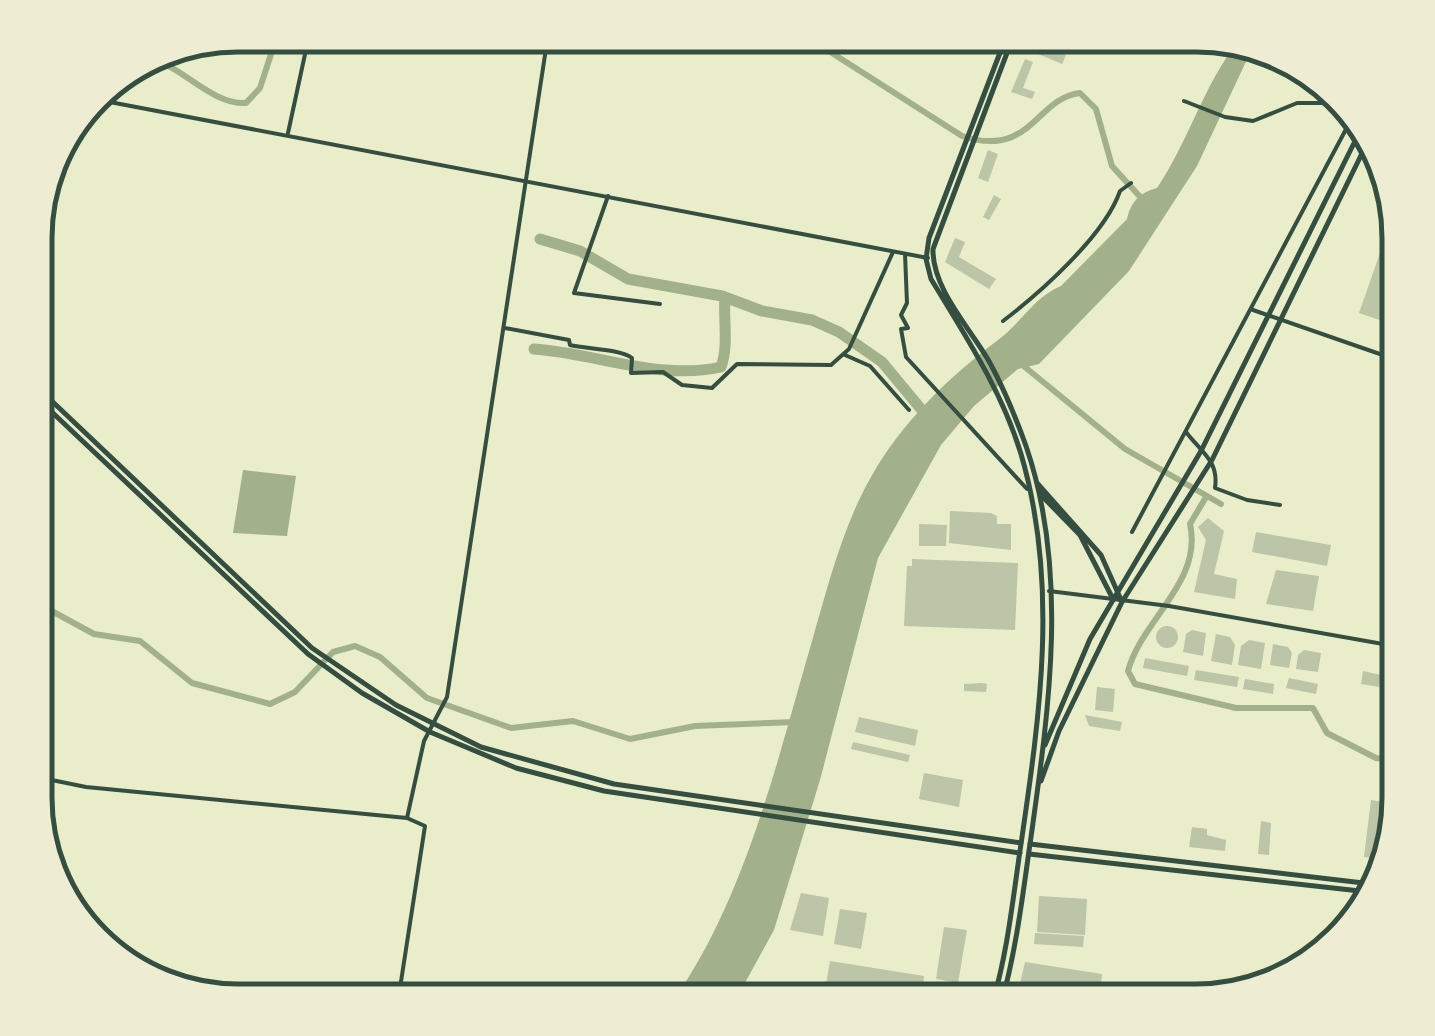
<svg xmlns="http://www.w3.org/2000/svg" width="1435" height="1036" font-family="'PT Sans Narrow',sans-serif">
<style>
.water{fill:#a3b18a}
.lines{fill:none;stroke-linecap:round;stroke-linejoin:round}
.canal{stroke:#a3b18a;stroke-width:6}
.river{stroke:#a3b18a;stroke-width:11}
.building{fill:#bcc5a7}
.minor{stroke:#344e41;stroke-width:4}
.secondary{stroke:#344e41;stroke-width:5}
.primary{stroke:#344e41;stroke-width:5}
.rim{fill:none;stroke:#344e41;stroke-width:5}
</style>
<rect width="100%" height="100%" fill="#e9edc9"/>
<path class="water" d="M1235,45L1251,51L1197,166L1129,271L1039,364L1018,369L974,406L941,445L878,558L820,780L774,930L735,1001H673C746,897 777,761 812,641C828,586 842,528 871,477C902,422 949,377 998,340C1021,323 1034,297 1061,286L1127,219C1131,202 1139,193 1157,188C1188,142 1202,90 1235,45Z
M243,470L296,476L287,536L233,533Z"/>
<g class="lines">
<path class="canal" d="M810,39L962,136C1031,159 1036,98 1080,93L1096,109L1112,166L1143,200
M151,59C183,67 212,105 246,103L260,88L274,45
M1020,363L1125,449L1221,504
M1206,497L1190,524C1203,582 1142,619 1128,671L1135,684L1236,708H1313L1327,733L1376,758L1400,761
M37,603L94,634L140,641L192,683L270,704L295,692L333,652L355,646L380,657L427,698L511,728L573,721L630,739L695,726L796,722
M732,997L746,1001"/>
<path class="river" d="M540,239L580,251L628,279L722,296L762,311L812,320L839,332L882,362L921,409
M534,349C595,353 659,381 721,367C729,345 723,321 725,297"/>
</g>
<path class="building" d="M1030,41L1066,55L1062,64L1026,49Z
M1025,59L1033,62L1023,88L1035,92L1032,99L1011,92Z
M988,150L998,154L988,182L978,178Z
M994,195L1001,199L989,220L983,217Z
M1395,210L1400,226L1397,326L1359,313Z
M955,238L965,242L959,257L996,279L989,289L945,262Z
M950,511L991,513L997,516V524H1011V550L949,543Z
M1208,518L1224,531L1214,574L1237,579L1235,599L1194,592L1206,540L1198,527Z
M919,524L947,525L946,546H919Z
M1256,532L1331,545L1327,566L1252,552Z
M912,559L1018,563L1015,630L904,626L907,566H912Z
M1276,570L1319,576L1313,611L1266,604Z
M1156 637a11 11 0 1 1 22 0a11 11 0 1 1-22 0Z
M1192,630L1206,633L1203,656L1183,652L1186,634Z
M1216,634L1230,637L1235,645L1232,665L1211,661Z
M1249,640L1265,643L1261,669L1238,665L1241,646Z
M1273,644L1288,647L1292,653L1289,668L1270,665Z
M1304,650L1321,653L1318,672L1296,669L1298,655Z
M1145,658L1189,666L1187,676L1143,668Z
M1196,670L1239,677L1237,687L1194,680Z
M1363,671L1381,675L1379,687L1361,684Z
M1289,678L1318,684L1316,694L1286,688Z
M1245,679L1274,684L1273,694L1243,689Z
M982,683L987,684L986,692L964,691V684Z
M1097,687L1115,689L1113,712L1095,710Z
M1085,715L1122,722L1120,731L1089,726Z
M859,717L918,730L915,746L855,732Z
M853,742L910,755L908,762L851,749Z
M924,773L963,780L959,807L919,799Z
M1371,800L1400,805L1381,859L1364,857Z
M1261,821L1271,823L1269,855L1258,854Z
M1192,827L1207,829V835L1226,840L1225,851L1189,847Z
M801,893L829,898L823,936L790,930Z
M1039,896L1087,899L1085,935L1037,932Z
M840,909L867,913L861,949L834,944Z
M944,927L967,930L958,983L936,979Z
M1035,933L1084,936L1083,947L1034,944Z
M830,961L924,976L921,1000L826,984Z
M1025,962L1102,974L1099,1001H1016Z"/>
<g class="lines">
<path class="minor" d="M94,99L928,258
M1184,101L1225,117L1253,121L1297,103H1342
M288,133L307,45
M608,196L574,293L660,304
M905,254L907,303L901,315L908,328L901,329L906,357L1027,489
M1253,310L1400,361
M1003,321C1041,292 1105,235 1120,191L1131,183
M505,328L569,340L570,345C587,349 620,349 632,358L631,373L663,372L682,385L712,388L737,364L831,365L849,349L893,252
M845,355L870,366L909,410
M1186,432C1202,453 1219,461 1215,488L1247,500L1280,505
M1132,532L1353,116
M1049,591L1169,606L1400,647
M37,777L86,787L407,818L424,741L447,697L547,42
M398,1001L425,826L407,818"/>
<path class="secondary" d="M1037,483L1101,555L1122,602
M1040,494L1080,535L1113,599
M1045,745L1090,639L1201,451L1362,127
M1041,781L1059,731L1122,602L1212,460L1370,137
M993,1001C1008,950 1013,897 1021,844C1040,714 1059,583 1021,454C1002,391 965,335 931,279L926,259L929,238L1006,37
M1002,1001C1017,946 1023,892 1031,837C1049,709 1069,571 1026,446C1016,418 1004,389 990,363C971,329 932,289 933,249L1013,37"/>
<path class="primary" d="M37,387L312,648L396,705L481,747L614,784L1021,843
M37,398L308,654L362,693L430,732L516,768L604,791L1020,853
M1030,844L1372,884
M1029,854L1369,892"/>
</g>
<path d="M0 0H1435V1036H0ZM238 52H1196A186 186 0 0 1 1382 238V798A186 186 0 0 1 1196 984H238A186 186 0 0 1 52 798V238A186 186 0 0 1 238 52Z" fill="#eeecd3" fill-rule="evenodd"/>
<path class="rim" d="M238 52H1196A186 186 0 0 1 1382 238V798A186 186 0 0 1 1196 984H238A186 186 0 0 1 52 798V238A186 186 0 0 1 238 52Z"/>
</svg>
